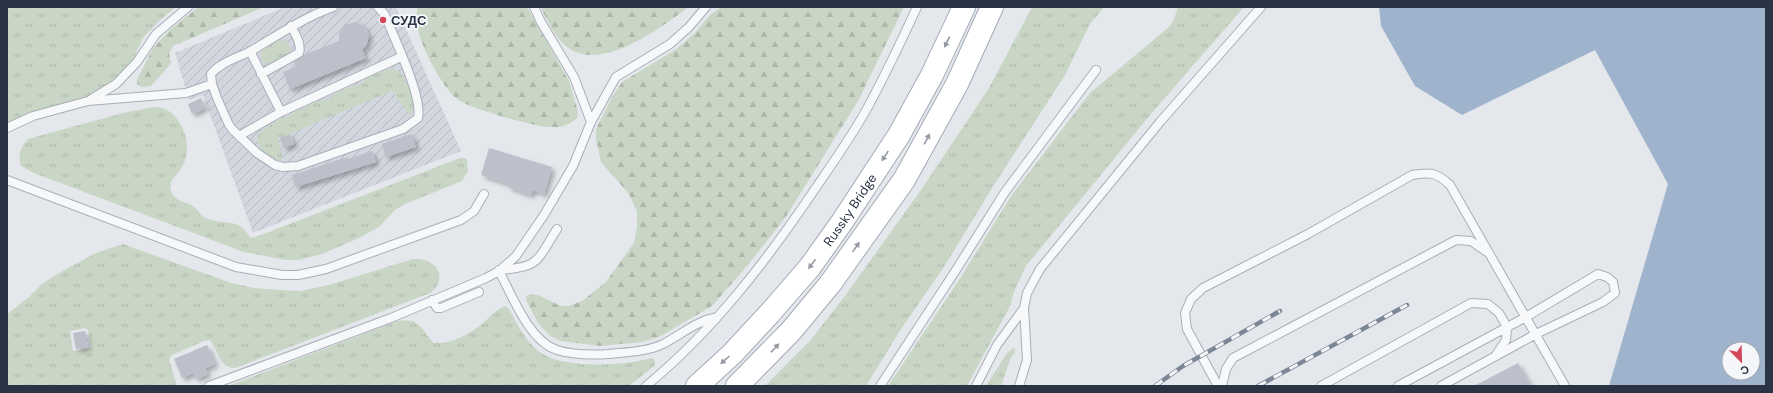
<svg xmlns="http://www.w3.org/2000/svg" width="1773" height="393" font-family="'DM Sans',sans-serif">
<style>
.industrial{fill:url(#industrial-furrows)}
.grass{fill:url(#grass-tufts);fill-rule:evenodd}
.forest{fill:url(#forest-firs)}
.water{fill:#9fb4cc;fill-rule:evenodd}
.building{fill:#bbc0ca;filter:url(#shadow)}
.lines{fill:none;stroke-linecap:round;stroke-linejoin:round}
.service-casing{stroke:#a9aeb7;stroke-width:10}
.primary-casing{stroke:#a3abb8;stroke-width:24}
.service{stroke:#f7f8fa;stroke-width:8}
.primary{stroke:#fff;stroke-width:22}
.rail-casing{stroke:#7d8696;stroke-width:4.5}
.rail{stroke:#f4f6f9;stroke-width:3;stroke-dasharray:9;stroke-linecap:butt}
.oneway{fill:#959aa2}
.poi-dot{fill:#d1495b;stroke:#f4f6f9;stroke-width:1.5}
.labels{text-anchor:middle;stroke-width:4;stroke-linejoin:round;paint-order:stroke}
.poi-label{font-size:13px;font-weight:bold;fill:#2b3445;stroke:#f4f6f9;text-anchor:start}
.street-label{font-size:13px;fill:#2b3445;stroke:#f4f6f9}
</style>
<defs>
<pattern id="industrial-furrows" width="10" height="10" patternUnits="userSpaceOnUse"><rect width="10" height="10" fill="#d2d6de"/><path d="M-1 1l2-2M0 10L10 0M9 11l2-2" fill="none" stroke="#b4b8c0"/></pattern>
<pattern id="grass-tufts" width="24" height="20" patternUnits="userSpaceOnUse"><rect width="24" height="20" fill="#c9d6c5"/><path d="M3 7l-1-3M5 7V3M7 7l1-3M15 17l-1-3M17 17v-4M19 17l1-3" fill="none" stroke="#adb8ab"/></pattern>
<pattern id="forest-firs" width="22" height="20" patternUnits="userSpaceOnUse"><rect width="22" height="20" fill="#c9d6c5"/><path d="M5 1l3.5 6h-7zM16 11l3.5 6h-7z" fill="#adb8ab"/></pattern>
<filter id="shadow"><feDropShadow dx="3.5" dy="3.5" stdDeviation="2" flood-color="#0004"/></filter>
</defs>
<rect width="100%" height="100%" fill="#e4e7ec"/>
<path class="industrial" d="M285,7H396L461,151L253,233L203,95L189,100L175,53Z"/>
<path class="grass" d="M7,7H176L160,20L143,38L125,78L100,93L27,115L7,123Z
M1032,7H1104L1090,24L1065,75L994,185L944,267L901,329L866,386H765L809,342L845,296L923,187L989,88Z
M1178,7H1244L1150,115L1026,266L1014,292L1010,306L967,386H888L961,277L1011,196L1090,93L1169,27L1174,19Z
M280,39L288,42C289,45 291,48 290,51C287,58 271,64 264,62L261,59V52L263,48Z
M390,69C394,69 398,70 401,74C407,80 417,105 412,113L410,114L407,112L392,91L277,139L283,157L280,161L268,157L261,150L257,138L260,131L284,117L316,102L328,99L338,91L358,85L369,76Z
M154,107C164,107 171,111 177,119C188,133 191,155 180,170C175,177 168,181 171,191C175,202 185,201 193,206C199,210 201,217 208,219C218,223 229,221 238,225C244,228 247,233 251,238L256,237L460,158H465L467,160L468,171L462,181L405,204L395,210L379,227L359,238L322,254L299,260H286L244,252L34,173L21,166C18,155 20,147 28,139L123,113Z
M123,244L231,283L254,288L280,290L301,291L329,285L413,259C420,259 427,259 432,264C444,272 440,286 430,293L235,368C218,368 219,349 209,340L204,341L172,355L169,359L177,386H7V314L29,297L42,284L54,276L96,253ZM85,328L88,330L91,348L73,351L70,331Z
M505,306L509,309C517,324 525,339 537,350C560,370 624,366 652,358L655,361V365L629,386H228L398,321C420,317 421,330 434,343C452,344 470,334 483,323C490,317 495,310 505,306Z
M1013,348L1015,349V353L1011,357L1001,386H986L1007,353Z"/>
<path class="forest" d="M198,7H264L173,46L169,53L171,63L169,66L151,86L142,87L137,84V80L153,48L170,30Z
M418,7H527L569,81L578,111L577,118C570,124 562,128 552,127C535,127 470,109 457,99C441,86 419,43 416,22C415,18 417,12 418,7Z
M541,7H688C663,27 603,71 570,49C557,41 547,21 541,7Z
M721,7H904L858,101L785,218L747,266L712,306L659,337L642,342L600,346L561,341L550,336L538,323L526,300V296L531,294L538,295L561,306H569L582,301L606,282L634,243L637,227V212L629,194L601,162L596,139V129L612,97L622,82L675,50L695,33L710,15Z"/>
<path class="water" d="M1379,7H1766V386H1609L1668,184L1595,50L1462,115L1415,86L1381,26ZM1729,349H1753V373H1729Z"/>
<path class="building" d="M356,22L364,26L369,35L367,44L362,50L366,58L290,89L283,72L296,67L294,62L304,55L339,41V33L345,25Z
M201,98L205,108L192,114L188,104Z
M290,134L294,144L284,148L280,138Z
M412,134L416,147L386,157L382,144Z
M489,148L552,167L544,194L533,190L531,195L508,187L509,184L481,175Z
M372,151L376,162L296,187L292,175L348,157L349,159Z
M85,331L88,347L76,349L73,333Z
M207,345L215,364L205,368L208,374L196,379L193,373L182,378L174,359Z
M1518,363L1531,386H1474Z"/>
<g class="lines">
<g class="service-casing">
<path id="service" d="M333,7C303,18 278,35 251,51C237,58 221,62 211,74L212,84L217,98L229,125L233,130L257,153L275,165L283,167L298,166L403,129L418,118C423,97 394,38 385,15L378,7
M534,7L541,22L574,77L591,122
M250,51L281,112
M261,74L299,53C302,44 295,34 291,26
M90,100L116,84L137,62L156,34L188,7
M7,128L33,116L88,101L186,93L212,84
M239,136L281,112L401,57
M7,180L236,267L282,275H298L326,269L461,220L474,211L484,194
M499,270C540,267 536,262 557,229
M499,271C512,295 529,341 557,350C573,355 593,355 609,354C627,352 646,352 663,344C681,335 696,321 717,317
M432,300L437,308H441L479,292
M209,386L391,318L486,278L499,271L516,256L544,215L573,166L591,122L616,77L670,44L689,27L706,7
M646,386C714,330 768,259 817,186C835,160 854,133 869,105C886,73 902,40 917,7
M880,386L956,270L1005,192L1096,70
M976,386L997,345L1024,308
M1019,386L1027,360L1024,308L1027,293L1040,269L1160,122L1261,7
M1218,386L1187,329L1185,313L1191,299L1203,288L1308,234L1412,175C1431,172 1436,172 1450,185L1565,386
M1222,386L1226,369L1233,358L1456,240L1471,241L1487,252
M1321,386L1471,303L1488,304L1499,313L1507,327L1506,340L1496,355
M1398,386L1526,317L1598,274L1607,277L1613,282L1615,293L1603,302L1536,334L1441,386"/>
</g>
<g class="primary-casing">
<g id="primary">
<path id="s1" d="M697,386L732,354L770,313L810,267L842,222L899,135L932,75L964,7"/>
<path d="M737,386L791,331L830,284L904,180L957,84L992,7"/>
</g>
</g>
<use href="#service" class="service"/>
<use href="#primary" class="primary"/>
<g class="rail-casing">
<path id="rail" d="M1155,386L1183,366L1280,311
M1258,386L1407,305"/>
</g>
<use href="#rail" class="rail"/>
</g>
<defs><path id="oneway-solid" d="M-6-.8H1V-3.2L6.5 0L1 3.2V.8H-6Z"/></defs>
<g class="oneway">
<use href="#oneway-solid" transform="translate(947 42) rotate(115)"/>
<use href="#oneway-solid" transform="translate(927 139) rotate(-62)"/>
<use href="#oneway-solid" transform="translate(885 156) rotate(123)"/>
<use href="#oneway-solid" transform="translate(856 247) rotate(-55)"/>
<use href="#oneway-solid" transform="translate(812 264) rotate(127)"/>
<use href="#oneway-solid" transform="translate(775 348) rotate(-47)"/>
<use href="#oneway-solid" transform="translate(725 360) rotate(138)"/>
</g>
<circle class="poi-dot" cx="383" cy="20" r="4"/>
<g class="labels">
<g class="poi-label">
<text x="391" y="25">СУДС</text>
</g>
<g class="street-label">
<text dy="5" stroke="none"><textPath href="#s1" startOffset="234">Russky Bridge</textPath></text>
</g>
</g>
<rect width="1773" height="393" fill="none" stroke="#2b3445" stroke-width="16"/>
<g transform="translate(1741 361) rotate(157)"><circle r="19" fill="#f4f6f9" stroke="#a4a8b1"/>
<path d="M0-3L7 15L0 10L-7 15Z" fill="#d1495b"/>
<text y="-6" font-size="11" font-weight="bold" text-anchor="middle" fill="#2b3445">С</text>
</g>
</svg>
